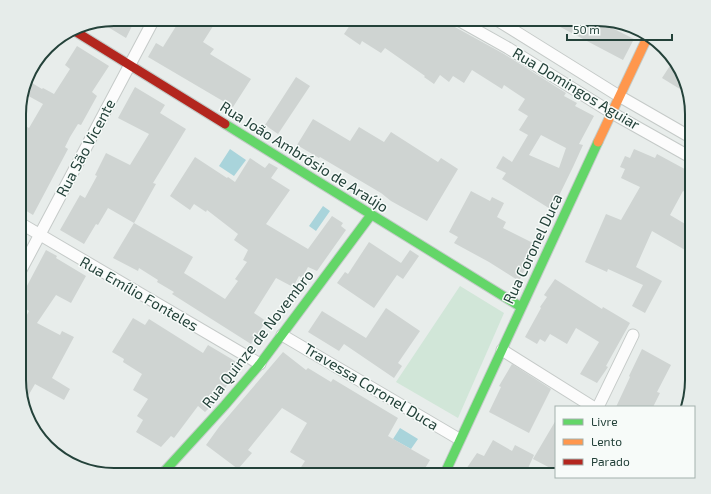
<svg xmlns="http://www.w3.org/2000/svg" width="711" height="494" font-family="'Exo 2',sans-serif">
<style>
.green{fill:#d1e6d8}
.water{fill:#a9d4db}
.building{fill:#cfd4d2;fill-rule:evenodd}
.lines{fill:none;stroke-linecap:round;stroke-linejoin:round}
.street-casing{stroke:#c5cac8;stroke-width:13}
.fast-casing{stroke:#c3cbc8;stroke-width:11}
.slow-casing{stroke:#c3cbc8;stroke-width:11}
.jam-casing{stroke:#c3cbc8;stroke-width:11}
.street{stroke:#fcfcfc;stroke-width:11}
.fast{stroke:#63d668;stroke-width:9}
.slow{stroke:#ff974d;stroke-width:9}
.jam{stroke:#b3261e;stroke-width:9}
.labels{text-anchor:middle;stroke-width:3;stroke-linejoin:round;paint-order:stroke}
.street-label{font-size:15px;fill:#24423a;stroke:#f7fbf9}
.rim{fill:none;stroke:#24423a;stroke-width:2}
</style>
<rect width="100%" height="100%" fill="#e8edeb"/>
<path class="green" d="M460,286L504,313L458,418L396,382Z"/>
<path class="water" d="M230,149L246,160L234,176L219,166Z
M323,206L330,211L316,231L309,226Z
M400,428L418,439L411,449L393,439Z"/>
<path class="building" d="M594,19L634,39L623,60L547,20Z
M444,21L504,54L566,93L564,96L577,103L575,106L594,116L579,144L583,145L573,167L552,210L502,179L506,173L496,168L503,156L512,162L528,135L519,130L528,116L518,110L525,99L504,85L502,89L472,70L464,83L453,76L449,82L440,75L434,84L424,77L425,76L385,48L381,53L362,41L360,45L344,34L352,22ZM541,135L566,148L559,168L529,155Z
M178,23H215L203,42L214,49L210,54L251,79L233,107L148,57L156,43L163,47Z
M103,24H133L126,38Z
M77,46L109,66L92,92L97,96L81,125L78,124L70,137L65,147L68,149L33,215L20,207V123L29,128L43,104L23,93L27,80L42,89L43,88L54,94L70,69L65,65Z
M673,61L682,72L688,94L662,78Z
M296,77L310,86L278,134L265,125Z
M135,87L165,105L160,113L186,129L153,183L156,184L134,223L193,257L184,273L200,283L225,299L238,281L235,279L247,262L243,260L248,250L234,240L238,234L207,210L206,212L194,204L190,210L170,196L195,157L227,178L228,177L235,182L250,158L265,168L269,163L278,168L271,178L290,190L266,224L308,249L332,216L343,223L341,226L346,230L317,271L308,267L302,278L299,276L293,287L276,278L254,313L266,321L251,344L172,294L174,292L157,282L158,280L139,268L138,271L113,258L134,223L108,208L98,225L96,224L84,244L60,230L80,195L85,198L97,176L95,175L106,153L130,165L149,134L118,118Z
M313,119L350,141L359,127L384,142L391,132L438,162L441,158L458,169L427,221L391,201L381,193L320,157L319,158L297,145Z
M634,149L655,158L657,154L692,173V196L683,191L670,215L692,228V254L652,231L636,267L662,281L645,313L632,306L643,285L608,269L607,272L585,262L606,214L621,220L640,187L621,178L625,169L620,167L625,156L630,158Z
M471,191L490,201L492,197L504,203L497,217L506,222L503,228L537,245L519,281L489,262L454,243L458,237L449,232Z
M369,242L401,263L410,250L419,256L403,279L397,275L374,308L337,283L345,272L348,274Z
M46,250L57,256L56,258L86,276L71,303L56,295L37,323L60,335L62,331L74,337L52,378L70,389L64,400L35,384L24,403L20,392V328L29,311L20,305V299Z
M555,279L602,309L603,307L630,323L606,366L608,367L597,383L580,374L599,342L576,328L567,344L550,334L545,342L540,339L537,344L525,337L541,308L540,307L547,297L544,295Z
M386,308L420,331L398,363L402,366L394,378L344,344L339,351L308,332L322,311L366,338Z
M133,318L145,325L149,319L203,353L208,345L240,364L224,390L214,403L205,412L198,406L174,438L171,436L161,447L136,432L143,420L137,416L148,399L133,390L142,374L123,362L124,359L112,352Z
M642,349L671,365L657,392L660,393L653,407H616L630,377L629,376Z
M283,352L306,370L308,368L331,382L333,379L398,418L388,436L430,460L421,475H296L305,461L290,452L307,423L282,408L248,450L252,453L238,469L206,445L219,427Z
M512,364L551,389L529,433L489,412L501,387L499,386Z
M556,420V471L533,459Z
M493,440L512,451L515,445L534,455L525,475H462L477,453L484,456Z"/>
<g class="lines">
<g class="street-casing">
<path id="street" d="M497,20L619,96L692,138
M460,21L508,48L612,113L692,158
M20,223L260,364
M20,272L152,23
M282,335L459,439
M502,350L593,407
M598,407L633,335"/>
</g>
<g class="fast-casing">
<path id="fast" d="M225,124L521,307
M161,475L225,405L260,364L371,215
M444,475L598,142"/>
</g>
<g class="slow-casing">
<path id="slow" d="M598,142L648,36"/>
</g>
<g class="jam-casing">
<path id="jam" d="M73,30L225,124"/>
</g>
<use href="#street" class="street"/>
<use href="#fast" class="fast"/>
<use href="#slow" class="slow"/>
<use href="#jam" class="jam"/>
</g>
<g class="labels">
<g class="street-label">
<text transform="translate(576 89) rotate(31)" y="5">Rua Domingos Aguiar</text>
<text transform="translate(86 148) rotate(-62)" y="5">Rua São Vicente</text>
<text transform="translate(304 157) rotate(32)" y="5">Rua João Ambrósio de Araújo</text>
<text transform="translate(533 249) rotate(-65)" y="5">Rua Coronel Duca</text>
<text transform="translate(139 294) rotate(30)" y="5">Rua Emílio Fonteles</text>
<text transform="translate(258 339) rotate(-52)" y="5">Rua Quinze de Novembro</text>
<text transform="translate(371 387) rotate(31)" y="5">Travessa Coronel Duca</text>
</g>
</g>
<path d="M0 0H711V494H0ZM114 26H597A88 88 0 0 1 685 114V380A88 88 0 0 1 597 468H114A88 88 0 0 1 26 380V114A88 88 0 0 1 114 26Z" fill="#e6ecea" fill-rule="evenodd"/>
<path class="rim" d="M114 26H597A88 88 0 0 1 685 114V380A88 88 0 0 1 597 468H114A88 88 0 0 1 26 380V114A88 88 0 0 1 114 26Z"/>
<rect x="555" y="406" width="140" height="72" fill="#f7fbf9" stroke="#a3b1ad"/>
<rect x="563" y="419" width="20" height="6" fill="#63d668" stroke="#a3b1ad"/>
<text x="591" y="426" font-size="12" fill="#24423a">Livre</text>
<rect x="563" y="439" width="20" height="6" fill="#ff974d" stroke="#a3b1ad"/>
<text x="591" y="446" font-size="12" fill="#24423a">Lento</text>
<rect x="563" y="459" width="20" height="6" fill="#b3261e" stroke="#a3b1ad"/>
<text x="591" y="466" font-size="12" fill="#24423a">Parado</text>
<path d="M567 34v6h105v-6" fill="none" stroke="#24423a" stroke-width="2"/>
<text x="573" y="34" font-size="12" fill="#24423a" stroke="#f7fbf9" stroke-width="3" paint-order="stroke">50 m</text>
</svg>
